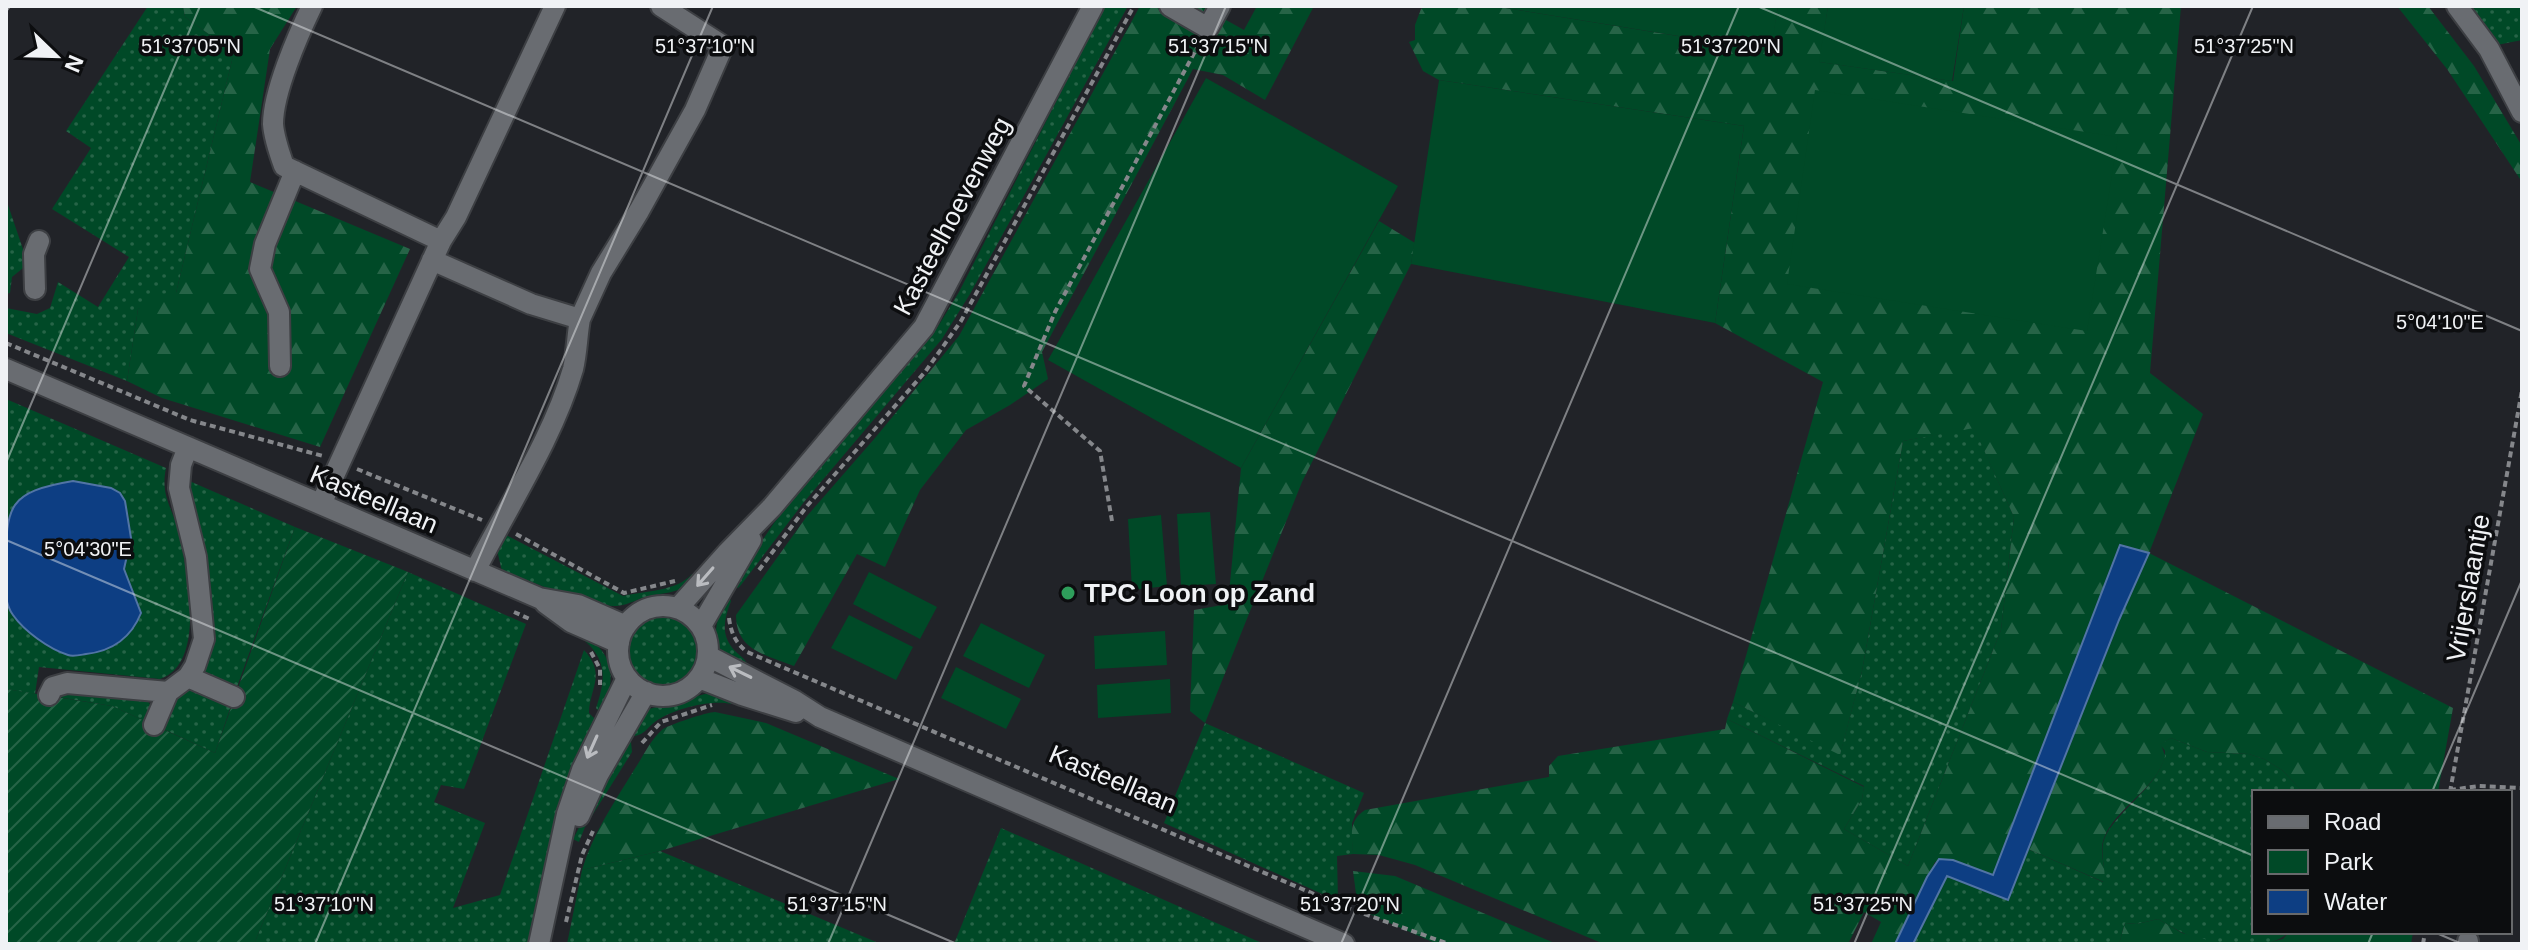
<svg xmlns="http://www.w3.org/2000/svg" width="2528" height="950" font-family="Arial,sans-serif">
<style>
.grass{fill:url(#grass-dots)}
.forest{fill:url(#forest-firs)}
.park{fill:#004927}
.garden{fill:url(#garden-furrows)}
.water{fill:#0d3e83;stroke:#5174a5;stroke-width:2}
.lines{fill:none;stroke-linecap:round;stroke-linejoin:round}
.minor-casing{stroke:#3d3f43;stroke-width:24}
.path{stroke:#85878b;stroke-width:4;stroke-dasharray:6 4;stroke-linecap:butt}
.minor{stroke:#696c71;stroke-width:20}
.oneway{stroke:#babcc0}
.ticks{fill:none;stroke:#f0f2f5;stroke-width:2;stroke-opacity:0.45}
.leisure-dot{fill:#2e9e5b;stroke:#0c0d0f;stroke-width:3}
.labels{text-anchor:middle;stroke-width:7;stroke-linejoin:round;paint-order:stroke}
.street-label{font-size:26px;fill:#f0f2f5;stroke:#0c0d0f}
.poi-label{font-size:26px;font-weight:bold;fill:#f0f2f5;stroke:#0c0d0f;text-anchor:start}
.ticks-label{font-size:20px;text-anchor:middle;fill:#f0f2f5;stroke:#0c0d0f;stroke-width:7;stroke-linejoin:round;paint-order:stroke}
</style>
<defs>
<pattern id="grass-dots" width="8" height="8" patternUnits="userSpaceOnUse" patternTransform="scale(2)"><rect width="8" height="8" fill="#004927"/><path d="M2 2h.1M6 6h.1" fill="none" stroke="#266447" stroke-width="1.8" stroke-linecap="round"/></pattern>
<pattern id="forest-firs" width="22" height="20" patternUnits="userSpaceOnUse" patternTransform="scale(2)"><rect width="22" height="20" fill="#004927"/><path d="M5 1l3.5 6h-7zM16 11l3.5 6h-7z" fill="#266447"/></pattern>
<pattern id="garden-furrows" width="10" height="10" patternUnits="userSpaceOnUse" patternTransform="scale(2)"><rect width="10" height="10" fill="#004927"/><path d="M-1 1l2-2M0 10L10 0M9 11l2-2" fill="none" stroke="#266447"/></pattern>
</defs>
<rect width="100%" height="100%" fill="#212328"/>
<path class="grass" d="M148,6H183L185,17L234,52L176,293L138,309L127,381L6,333V308L37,314L50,308L58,282L98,307L129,257L52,209L91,148L66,131Z
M1105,6H1128L970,294L942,339L804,502L741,585L738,588L732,585L774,523L937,328L959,292Z
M2464,6H2522V40L2497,45Z
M6,199L28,264L12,277L10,293L6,294Z
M6,399L166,468C160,497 173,508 179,534C187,571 207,663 160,679L39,667L35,694L6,689V600C18,628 43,642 70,656L137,600L124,569L131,538L128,513L120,493L111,488L73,481L7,519L6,525Z
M1974,427L2014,517L2001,630L1908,866L1844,829L1862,799L1864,786L1727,719L1733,702L1840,754L1862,671L1903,441Z
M187,480L295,527L237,687L202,670C205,656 211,642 212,628C216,579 198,527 187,480Z
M502,533L623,596C646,591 677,591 692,574L697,575C683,592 673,592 653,595C641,597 629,605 617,606C590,608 530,580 502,571L497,550Z
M408,572L526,624L464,789L441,785L434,802L485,823L453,908L500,895L584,650C607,675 589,689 589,713L596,720C562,792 544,866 527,944H254Z
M728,595L731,601C724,619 720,635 735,651C741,657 745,658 748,666C706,657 712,625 728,595Z
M623 651a39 39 0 1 1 78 0a39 39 0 1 1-78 0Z
M587,638C617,656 615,686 600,713L596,708C605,682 608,661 585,641Z
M192,688L231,706L215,753L161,728C168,709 171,694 192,688Z
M61,692L146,699L153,708L147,722L112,706L58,697Z
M705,694L721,695L734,700L731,704C711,699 673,709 656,721C648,727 645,734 635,736L629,732L649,709Z
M1205,723L1364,793L1352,823L1353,854L1337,856L1338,901L1164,823Z
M2171,738L2207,752L2249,754L2264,759L2282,770L2303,792H2254V932H2289C2271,950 2228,947 2204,941C2187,936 2173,928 2158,919L2137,924L2125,923L2119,944H1913L1947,876L2008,900L2028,849L2103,882C2107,865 2097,850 2107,833C2122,807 2164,781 2165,751L2160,744Z
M626,739L631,742L632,752L585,827L579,842L573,839Z
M1001,828L1264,944H954Z
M660,851L881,944H567L582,870Z"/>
<path class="forest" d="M183,6H297L270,49L250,182L410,249L320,447L162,398L127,381L138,309L160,294L176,293L234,52L185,17Z
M1140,6H1201L1244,30L1257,6H1314L1265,100L1223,75L1193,69L1042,352L1048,379L1010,405L966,430L920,490L885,567L857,554L794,666C767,655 736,651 736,615L807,516L875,438L959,336Z
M1427,6H1493L1770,51L1778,6H1828L1820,62L1953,81L1964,6H2181L2150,373L2203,414L2149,553L2453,708L2438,792H2303L2282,770L2264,759L2249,754L2207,752L2171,738L2161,744L2165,756C2157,789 2117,806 2104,838C2098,854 2107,867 2104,882L2028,849L2119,620L2149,553L2121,545L1993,875L1953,860L1935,862L1895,944H1871L1881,922L1864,912L1848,944H1604L1415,865L1379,855L1353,854C1352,835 1348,821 1365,810L1549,777V766L1558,756L1725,729L1727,719L1864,787L1862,799L1844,829L1908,866L2001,630L2014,517L1974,428L1903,441L1862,671L1840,755L1733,702L1823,382L1715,323L1744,126L1439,80L1423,71L1409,42L1415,40V25L1421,9Z
M2397,6H2428L2474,66L2522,146V182L2447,69Z
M1379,221L1415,243L1411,264L1302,482L1205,723L1190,711L1194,610L1228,604L1241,468Z
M715,712L766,723L899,779L660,851L582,870C593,833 614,803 634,770C643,757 650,740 663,729C669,725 707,712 715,712Z
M1353,871L1395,876L1557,944H1437L1358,909Z
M2158,919L2182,933L2223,944H2119L2125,923L2137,924Z
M2289,932H2413L2411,944H2263L2283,939Z"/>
<path class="park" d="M1493,6H1778L1771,51Z
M1828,6H1964L1952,81L1819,62Z
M1206,78L1398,186L1241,468L1048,360Z
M1439,80L1744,126L1715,323L1411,264Z
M1815,90L2118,137L2087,331L1787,284Z
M1210,512L1216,584L1181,586L1177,514Z
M1161,515L1167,586L1132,590L1128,519Z
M869,572L937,607L920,639L853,604Z
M849,615L913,647L896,680L831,648Z
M981,623L1045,655L1029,688L963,656Z
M1165,631L1167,665L1095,669L1094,636Z
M956,667L1021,699L1006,729L941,698Z
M1170,679L1171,713L1098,718L1097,685Z"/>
<path class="garden" d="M295,527L408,572L254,944H6V689L112,706L215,753Z"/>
<path class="water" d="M73,481L111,488L120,493L125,501L131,538L124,569L141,613C131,638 113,651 86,654C80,655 73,657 68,655C49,649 24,631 13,615C3,602 6,583 6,567C6,505 8,492 73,481Z
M2120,545L2149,553L2119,620L2008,900L1947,876L1913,944H1895L1927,877L1939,859L1953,860L1993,875Z"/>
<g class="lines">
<g class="minor-casing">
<path id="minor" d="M312,6C298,35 273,92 273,124C274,138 279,152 284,166L441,241
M1170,6L1208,28L1220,6
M2457,6L2489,49L2522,112
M432,260L531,304L580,319C577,335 577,353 573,369C553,438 508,506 475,571
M35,289L34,254L39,241
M580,319L601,273L639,211L695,110L723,46L661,6
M280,366L279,312L260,269L265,244L295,171
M6,369L539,598L578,605L626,626
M321,504L441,241L456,217L555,6
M545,603L571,622L619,643
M618 651a45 45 0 1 1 90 0a45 45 0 1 1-90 0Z
M678,608L728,552L772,507L924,327L1093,6
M701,626L751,540
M708,656L795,701L820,717L1344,944
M188,677L234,697
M699,678L742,695L796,712
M49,695L53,687L67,683L168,692L188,677L195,666L204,639L196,557L179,488L181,465L188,447
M154,725L168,692
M579,816L598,775L646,692
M539,944L567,814L582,770L627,678
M2468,944V941"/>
</g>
<path class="path" d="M6,10L9,6
M6,343L190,420L323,456
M357,469L482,520
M1112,521L1100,451L1024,386L1055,312L1199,44
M516,534L624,593L675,581
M759,570L807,506L925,372L961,321L1134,6
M514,612L532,620
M729,618C731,633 735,642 747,652L1342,906L1449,944
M591,652L600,669V685
M642,743L661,722L712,705
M2450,790L2479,786L2522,788
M2450,792L2522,390
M566,922L582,855L593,831
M2423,944L2425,932"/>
<use href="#minor" class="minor"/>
</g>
<defs><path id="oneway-shaft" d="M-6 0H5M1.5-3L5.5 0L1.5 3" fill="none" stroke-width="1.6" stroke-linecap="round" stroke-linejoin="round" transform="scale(2)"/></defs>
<g class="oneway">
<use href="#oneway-shaft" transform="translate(705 577) rotate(131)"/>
<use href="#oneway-shaft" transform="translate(740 672) rotate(-154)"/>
<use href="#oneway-shaft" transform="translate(592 747) rotate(114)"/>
</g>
<path class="ticks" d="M252,6L2254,856M1757,6L2522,331M6,463L200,6M6,540L957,944M2432,792L2522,580M2434,932L2462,944M315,944L713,6M828,944L1226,6M1341,944L1739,6M1854,944L2253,6M2368,944L2373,932"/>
<circle class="leisure-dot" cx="1068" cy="593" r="8"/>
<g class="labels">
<g class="street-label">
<text transform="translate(952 216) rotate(-62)" y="9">Kasteelhoevenweg</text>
<text transform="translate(374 499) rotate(23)" y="9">Kasteellaan</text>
<text transform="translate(2468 588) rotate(-80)" y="9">Vrijerslaantje</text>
<text transform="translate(1113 779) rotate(23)" y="9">Kasteellaan</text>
</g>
<g class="poi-label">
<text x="1084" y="602">TPC Loon op Zand</text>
</g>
</g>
<g class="ticks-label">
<text x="191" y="53">51°37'05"N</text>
<text x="705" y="53">51°37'10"N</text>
<text x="1218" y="53">51°37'15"N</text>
<text x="1731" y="53">51°37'20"N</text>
<text x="2244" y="53">51°37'25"N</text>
<text x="2440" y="329">5°04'10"E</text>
<text x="88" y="556">5°04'30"E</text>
<text x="324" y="911">51°37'10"N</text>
<text x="837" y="911">51°37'15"N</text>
<text x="1350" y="911">51°37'20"N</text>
<text x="1863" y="911">51°37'25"N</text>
</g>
<rect width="2528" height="950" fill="none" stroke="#f0f2f5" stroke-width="16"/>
<rect x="2252" y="790" width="260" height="144" fill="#0c0d0f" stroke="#67696b" stroke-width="2"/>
<rect x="2268" y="816" width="40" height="12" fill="#696c71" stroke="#67696b" stroke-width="2"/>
<text x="2324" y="830" font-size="24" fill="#f0f2f5">Road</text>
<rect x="2268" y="850" width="40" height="24" fill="#004927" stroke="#67696b" stroke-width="2"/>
<text x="2324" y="870" font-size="24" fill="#f0f2f5">Park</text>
<rect x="2268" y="890" width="40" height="24" fill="#0d3e83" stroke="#67696b" stroke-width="2"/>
<text x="2324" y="910" font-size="24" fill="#f0f2f5">Water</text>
<g transform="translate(56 56) rotate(113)" stroke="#0c0d0f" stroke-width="6" paint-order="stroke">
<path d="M0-6L14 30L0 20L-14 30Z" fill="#f0f2f5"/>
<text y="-12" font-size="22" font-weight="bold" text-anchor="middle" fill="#f0f2f5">N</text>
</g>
</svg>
